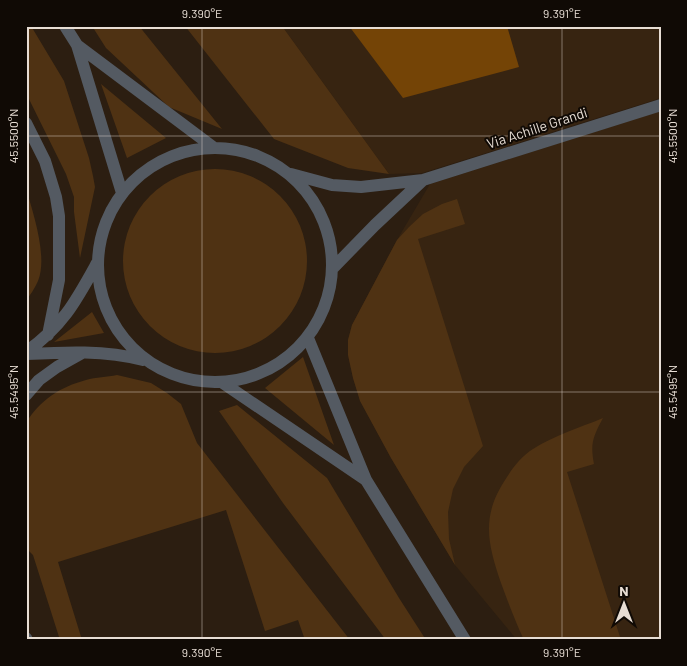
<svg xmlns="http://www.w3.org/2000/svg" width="687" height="666" font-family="Barlow,sans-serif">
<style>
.built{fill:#372411}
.green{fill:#4f3213}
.building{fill:#744406}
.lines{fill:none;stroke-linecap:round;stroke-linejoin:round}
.minor{stroke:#545a62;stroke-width:12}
.ticks{fill:none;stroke:#e7ddd4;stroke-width:1;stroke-opacity:0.45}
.labels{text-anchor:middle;stroke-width:4;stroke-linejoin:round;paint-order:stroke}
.street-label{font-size:14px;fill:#e7ddd4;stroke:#100a05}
.neatline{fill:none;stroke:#e7ddd4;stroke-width:2}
.ticks-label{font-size:12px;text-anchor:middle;fill:#e7ddd4}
</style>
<rect width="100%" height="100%" fill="#2c1e11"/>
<path class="built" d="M282,26H661V98L422,173L389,174Z
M661,111V640H517L455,565L391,458L360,400L353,378L348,355V340L352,325L397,240L430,184Z"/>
<path class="green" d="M26,26H31L64,81L89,158L93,176L95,187L80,258L74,212V197L66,174L26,93Z
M92,26H139L222,129L169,107L106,48Z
M185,26H282L389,174L348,168L274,139Z
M101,84L166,138L127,158Z
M123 261a92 92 0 1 1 184 0a92 92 0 1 1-184 0Z
M26,188C33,213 48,257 38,281C35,288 30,295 26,301Z
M457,199L465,224L418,239L483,446L464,467L453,489L448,512L449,539L455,565L391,458L360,401L353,378L348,355V340L352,325L397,240L409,227L423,214L442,204Z
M92,312L104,333L54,342Z
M303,357L334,445L265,388Z
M117,375L151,383L167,393L181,404L197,443L350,640H305L298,620L265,631L226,510L58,562L82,640H60L33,555L26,548V423C40,400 60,387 86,380C96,377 107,377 117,375Z
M237,405L327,478L399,598L426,640H386L283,503L219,411Z
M603,418C593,437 590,443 594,464L567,472L621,640H524C515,621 508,602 501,583C487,542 481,515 507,477C514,466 522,456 533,449C555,435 579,428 603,418Z"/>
<path class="building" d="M349,26H507L519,67L403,98Z"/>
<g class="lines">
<path class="minor" d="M65,26L77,45L122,193
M77,45L213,147
M26,123L45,161L56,197L59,216V280L48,335
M98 265a117 117 0 1 1 234 0a117 117 0 1 1-234 0Z
M291,174L332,185L361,187L423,180L661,105
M333,268L375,225L423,180
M308,338L366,480L465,640
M26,352C63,326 76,301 97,263
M26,354C65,352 105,350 143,360
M223,383L366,480
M26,395L39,380L57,367L82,353
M26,638L27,640"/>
</g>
<path class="ticks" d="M202,26V640M562,26V640M26,136H661M26,392H661"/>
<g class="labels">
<g class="street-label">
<text transform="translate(537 128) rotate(-18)" y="5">Via Achille Grandi</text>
</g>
</g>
<rect width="687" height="666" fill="none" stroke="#100a05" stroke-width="55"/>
<g transform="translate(624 604)" stroke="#100a05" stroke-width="4" paint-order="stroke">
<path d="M0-4L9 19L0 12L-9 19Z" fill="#e7ddd4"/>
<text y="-8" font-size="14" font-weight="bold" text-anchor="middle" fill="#e7ddd4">N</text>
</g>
<rect x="28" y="28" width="632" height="610" class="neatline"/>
<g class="ticks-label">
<text x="202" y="18">9.390°E</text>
<text x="562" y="18">9.391°E</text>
<text transform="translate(14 136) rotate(-90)" y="4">45.5500°N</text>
<text transform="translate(673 136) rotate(-90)" y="4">45.5500°N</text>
<text transform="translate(14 392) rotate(-90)" y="4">45.5495°N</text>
<text transform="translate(673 392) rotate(-90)" y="4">45.5495°N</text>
<text x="202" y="657">9.390°E</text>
<text x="562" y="657">9.391°E</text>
</g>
</svg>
